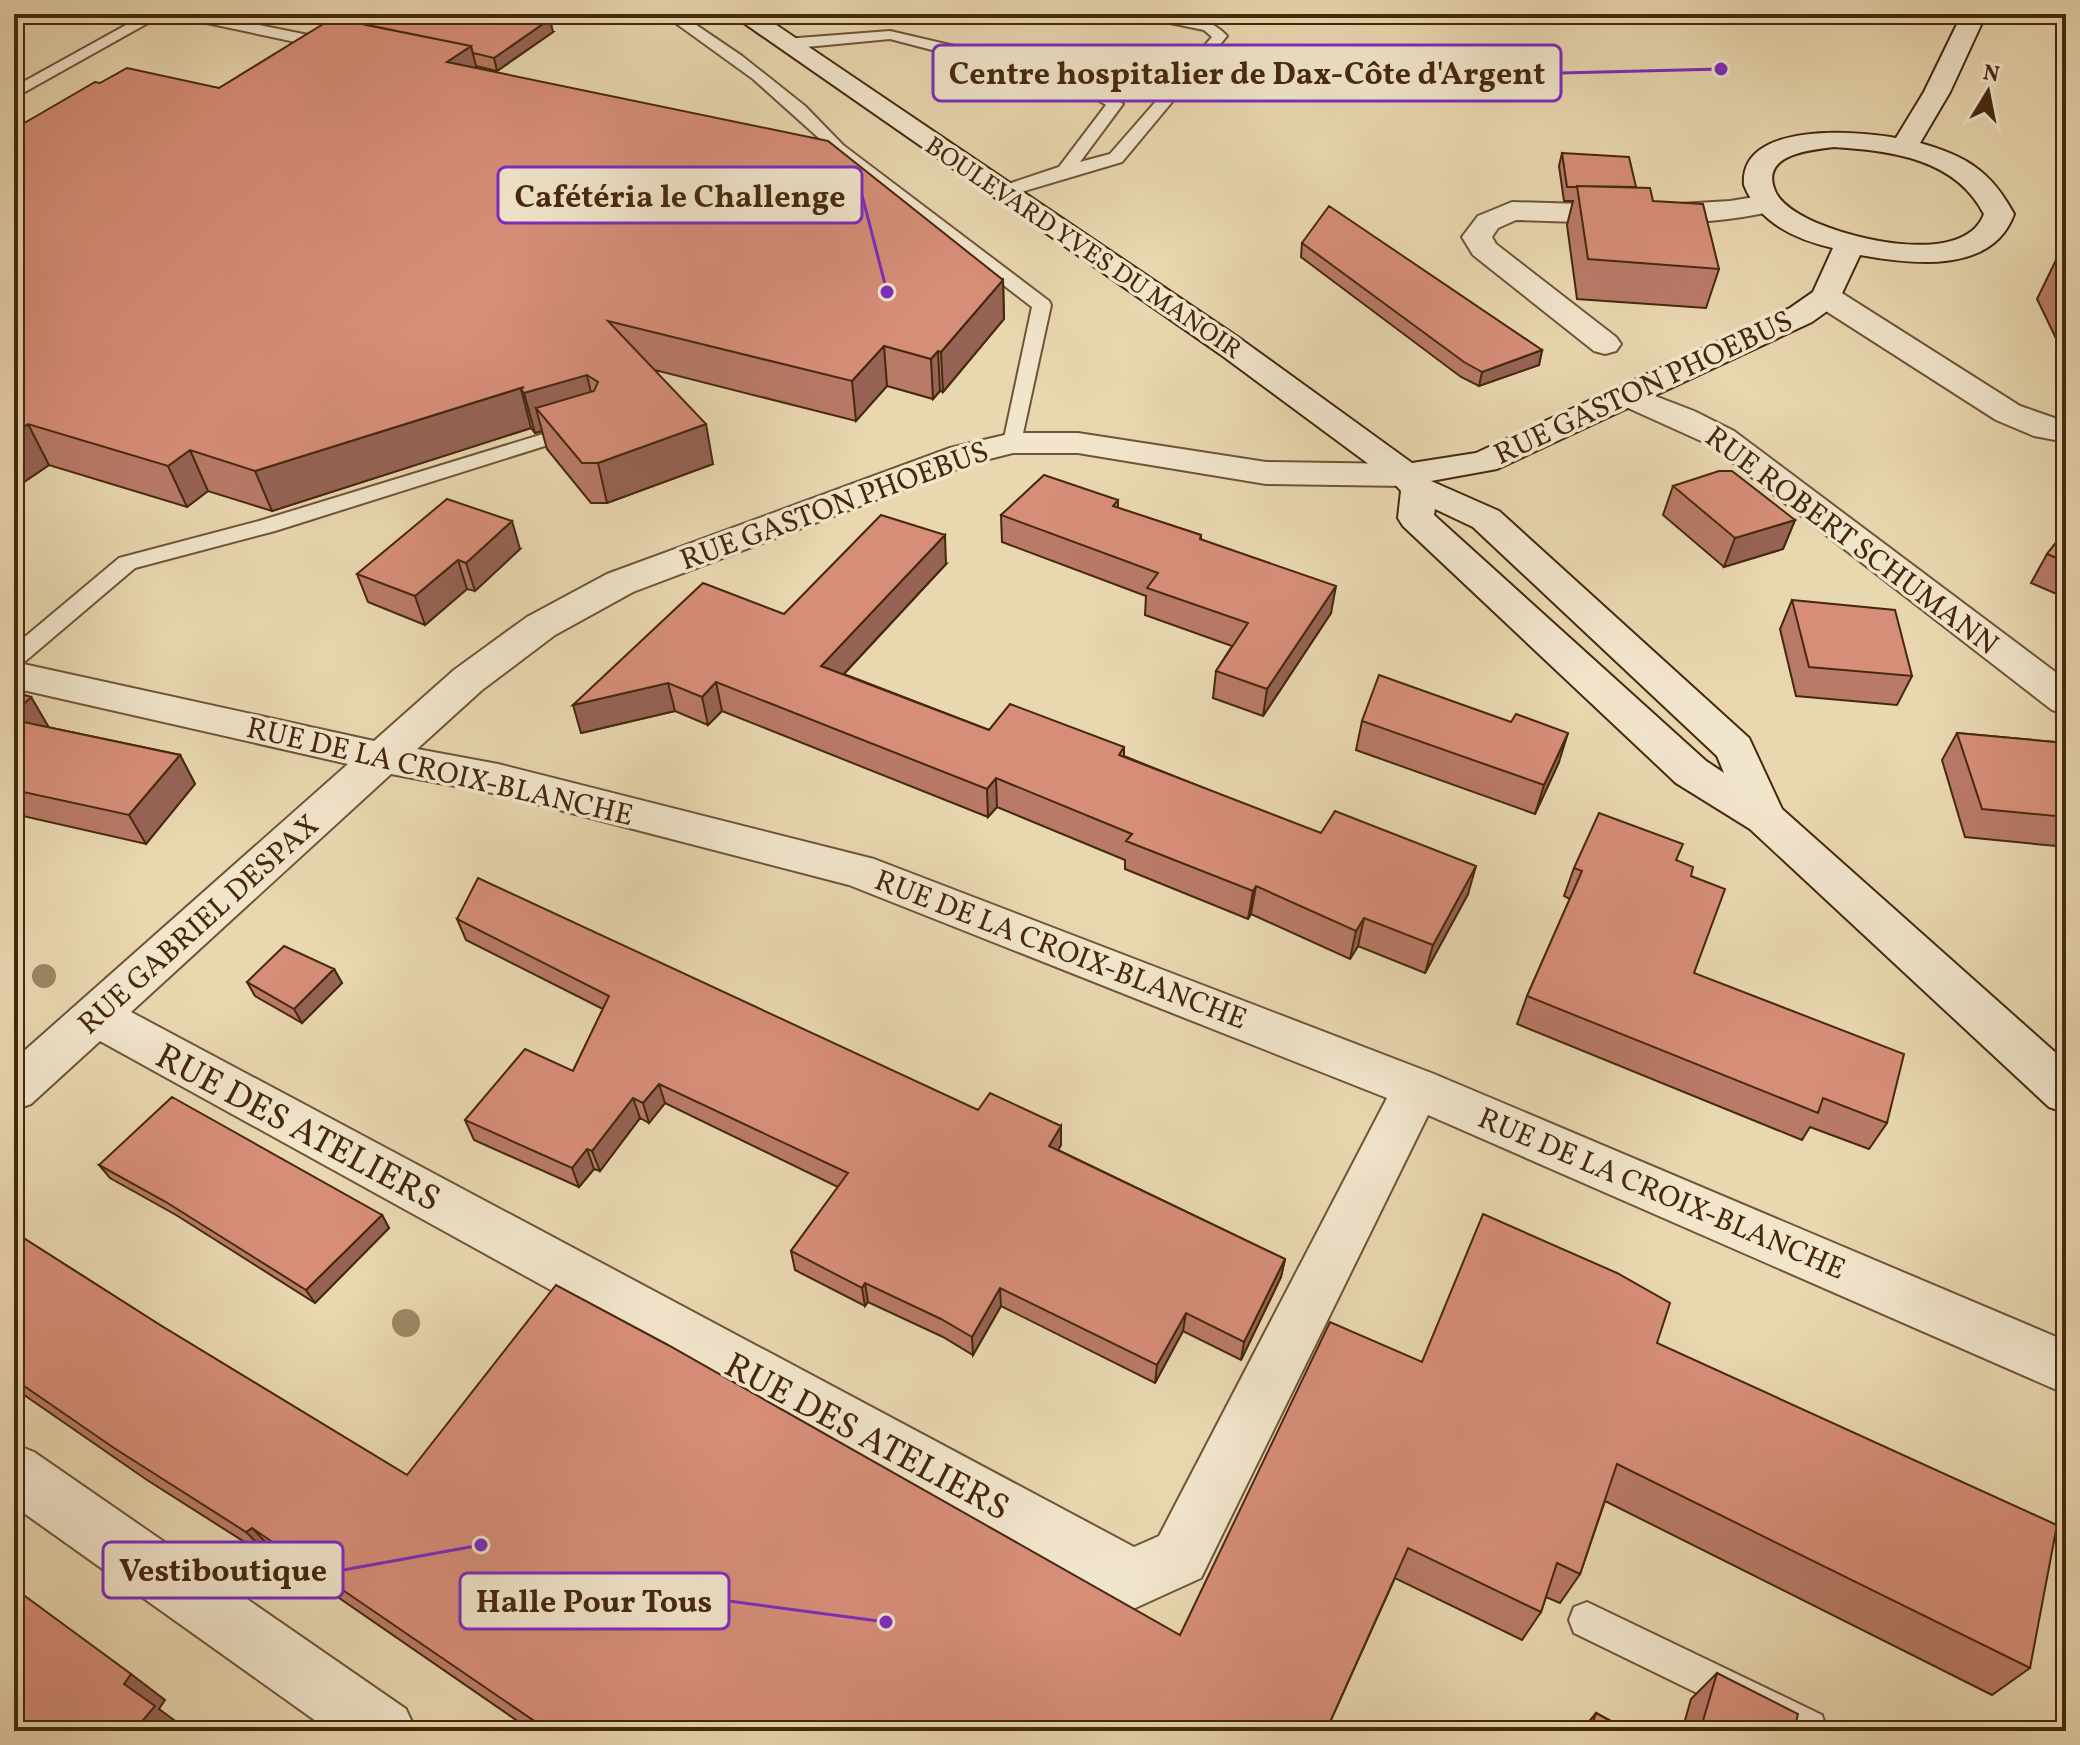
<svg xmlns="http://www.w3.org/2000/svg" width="2080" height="1745" font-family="Vollkorn,serif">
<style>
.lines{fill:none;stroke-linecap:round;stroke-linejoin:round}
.service-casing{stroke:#6f5436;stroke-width:4}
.minor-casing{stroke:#6f5436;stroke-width:4}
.secondary-casing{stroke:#46280e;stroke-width:4}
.service{fill:#f1e5cc;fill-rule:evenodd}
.minor{fill:#f1e5cc;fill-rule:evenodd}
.secondary{fill:#f1e5cc;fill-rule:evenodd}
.tree{fill:#9d8764}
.wall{fill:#b97a68;stroke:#46280e;stroke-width:2}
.shaded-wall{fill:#966355;stroke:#46280e;stroke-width:2}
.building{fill:#d78e79;stroke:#46280e;stroke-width:2}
.labels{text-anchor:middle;stroke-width:7;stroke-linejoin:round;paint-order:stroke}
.far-street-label{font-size:26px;fill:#46280e;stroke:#f1e5cc}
.street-label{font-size:30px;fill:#46280e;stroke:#f1e5cc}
.near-street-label{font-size:36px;fill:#46280e;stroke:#f1e5cc}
.leader{fill:none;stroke:#7b2cbf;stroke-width:3}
.callout-dot{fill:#7b2cbf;stroke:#f1e5cc;stroke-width:3}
.callout{fill:#f1e5cc;stroke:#7b2cbf;stroke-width:3}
.callout-label{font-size:32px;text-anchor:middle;font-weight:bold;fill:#46280e}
</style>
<rect width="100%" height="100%" fill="#e9d7b0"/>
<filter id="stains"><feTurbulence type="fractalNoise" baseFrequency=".0025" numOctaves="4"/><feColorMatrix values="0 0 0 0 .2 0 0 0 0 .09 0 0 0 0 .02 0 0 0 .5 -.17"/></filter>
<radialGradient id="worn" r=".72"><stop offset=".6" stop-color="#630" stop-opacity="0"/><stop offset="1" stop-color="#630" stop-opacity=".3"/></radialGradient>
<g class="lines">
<g class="service-casing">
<path id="service" d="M146,14H164L14,98V87Z
M176,14H204L333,40L341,45L333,50L183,18Z
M663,14H680L742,56L805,106L843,145L1049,301L1051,305L1020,447H1006L1003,443L1032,307L831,152L804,145V139H820L753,79Z
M1139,14C1167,14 1207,13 1227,36L1122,162L1011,195H999L997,191L999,187L1059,167L1106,105L1075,85V79H1085L1123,104L1080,162L1110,154L1212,37L1204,30L1141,17Z
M890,31L963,48L1033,54L1070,72L1062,77L1030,63L963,58L890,39L785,49L777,44L785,39Z
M576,424L586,430L583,434L275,531L135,568L22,664L14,666V646L119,558L259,521Z
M1587,1602L1822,1715L1827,1731H1775L1574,1633L1569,1620L1574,1607Z"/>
</g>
<g class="minor-casing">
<path id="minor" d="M1767,195L1777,198L1782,204L1777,210C1693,231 1602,222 1516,220L1498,228L1492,237L1496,244L1616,337L1621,344L1616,351L1605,354L1594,351L1473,255L1462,237L1478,216L1512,202L1647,206L1730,201Z
M1826,288L1837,290L2020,406L2066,422V442L2034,436L1996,420L1815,304L1810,297L1815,290Z
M1629,386L1694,411L1734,431L2066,680V714L2052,710L1710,445L1617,403L1612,396L1617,389Z
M1013,433H1078L1266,462L1405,464L1417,468L1423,475L1417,482L1405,486L1266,484L1078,453H1013L973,463L633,592L555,635L482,690L417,749L498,764L874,859L1434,1074L2066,1341V1394L1428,1115L1201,1578L1133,1609L1112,1600L100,1041L31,1104L14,1110V1060L348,764L14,688V662L374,741L454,670L527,617L607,574L950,448ZM391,774L498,794L849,885L1387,1098L1159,1536L1134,1547L131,1012Z
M14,1444L34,1452L406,1709L416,1731H330L14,1506Z"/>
</g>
<g class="secondary-casing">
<path id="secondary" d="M731,14H760L1242,340L1412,463L1476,453L1790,308L1813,292L1833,248C1795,239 1759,223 1744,185C1739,121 1857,131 1896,138L1924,92L1962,14H1986L1950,92L1920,143C1966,156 1991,171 2014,214C1992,275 1910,264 1860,255L1837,304L1812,322L1497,469L1431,481L1499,511L1749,738L1782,809L2066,1062V1113L2049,1107L1750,829L1676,783L1403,526L1398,518L1401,491L1393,482L1220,354ZM1834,147C1891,151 1955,158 1984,214C1964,270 1836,237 1799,214C1789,208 1777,199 1774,188C1762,154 1811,150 1834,147ZM1435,509L1473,527L1717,756L1724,773L1706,761L1434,515Z"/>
</g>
<use href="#service" class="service"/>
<use href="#minor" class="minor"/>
<use href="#secondary" class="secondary"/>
</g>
<g class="tree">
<circle cx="44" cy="976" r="12"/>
<circle cx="406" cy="1323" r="14"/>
</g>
<path class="wall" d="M366,25L553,32L497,71L476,66V68L1003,280L1004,319L943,392L940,391L933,399L887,386L856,421L655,370L713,464L607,503H591L547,449L542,431L535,433L531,428L272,511L208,491L187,507L49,465L24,482L14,479V129L100,83L219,88Z
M1562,153L1636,187L1653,201L1719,269L1706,308L1577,299L1567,225L1573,201H1564L1559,166Z
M1302,243L1542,350L1539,365L1479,386L1461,377L1301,257Z
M2056,260H2066V359L2037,299Z
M1673,486L1795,520L1783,549L1724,567L1663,515Z
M1118,500V508L1201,535V539L1331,613L1263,716L1213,698L1216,671L1232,646L1145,615L1146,596L1002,542L1001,515Z
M2066,530V598L2031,583L2047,554Z
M520,549L475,591L467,589L425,625L368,602L357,574Z
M946,564L844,674L989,730L1124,747V756L1468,894L1425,973L1358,946L1350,959L1251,914L1248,919L1125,869V860L997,807L988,817L722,711L708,725L675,711L581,733L784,614Z
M1792,600L1912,676L1897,705L1796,696L1780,629Z
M14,692L31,697L48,726L47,727L180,755L195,784L146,844L14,814Z
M1362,721L1559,762L1535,814L1356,750Z
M1957,733L2066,743V847L1965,837L1942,760Z
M1676,860L1691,876L1694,973L1887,1123L1869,1149L1810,1127L1802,1140L1517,1024L1527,996L1570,899L1564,896L1574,868Z
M457,919L978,1110L1061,1126V1145L1058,1150L1285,1259L1281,1277L1241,1360L1183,1331L1155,1383L1001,1306L973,1355L943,1337L868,1302L865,1306L795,1270L791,1251L838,1187L665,1103L649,1123L640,1118L600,1171L594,1169L579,1187L474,1140L465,1120L573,1071L603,1009L466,940Z
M334,969L342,983L302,1023L255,996L247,982Z
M99,1165L382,1215L389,1228L315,1303L176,1215L110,1178Z
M14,1232L160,1325L407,1475L1180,1635L1422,1362L1657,1343L2030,1668L1992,1695L1605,1501L1580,1574L1560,1603L1546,1597L1541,1612L1522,1640L1395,1578L1326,1731H532L281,1558L276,1562L147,1480L14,1388Z
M1717,1673L1794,1731H1682L1691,1699Z
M1596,1713L1629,1731H1581Z"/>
<path class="shaded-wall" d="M550,19L553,32L497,71L494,58Z
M471,46L480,82L447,62Z
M1003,280L1004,319L943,392L941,352Z
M884,346L887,386L856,421L852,381Z
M1542,350L1539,365L1479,386L1482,372Z
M938,351L940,391L933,399L931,359Z
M587,375L596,415L536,408L542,431L535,433L524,393L521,389L531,428L272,511L255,471L524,387Z
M28,424L49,465L24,482L14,463V434Z
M706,424L713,464L607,503L598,463Z
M190,450L208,491L187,507L168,466Z
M1795,520L1783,549L1724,567L1735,538Z
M512,521L520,549L475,591L466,563Z
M945,535L946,564L825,694L821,666Z
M458,560L467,589L425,625L415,596Z
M1336,586L1331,613L1263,716L1267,689Z
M716,682L722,711L708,725L702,697Z
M668,683L675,711L581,733L573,705Z
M31,697L48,726L25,748L14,729V713Z
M1568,733L1559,762L1535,814L1544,785Z
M180,755L195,784L146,844L129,815Z
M996,778L997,807L988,817L987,789Z
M1476,866L1468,894L1425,973L1433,945Z
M1256,886L1251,914L1248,919L1253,891Z
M1364,918L1358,946L1350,959L1356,931Z
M334,969L342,983L302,1023L294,1009Z
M659,1084L665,1103L649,1123L643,1103Z
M633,1098L640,1118L600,1171L592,1151Z
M1061,1126V1145L1049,1165V1146Z
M587,1149L594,1169L579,1187L572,1168Z
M382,1215L389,1228L315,1303L306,1290Z
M1285,1259L1281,1277L1241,1360L1244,1342Z
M865,1283L868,1302L865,1306L862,1288Z
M1000,1288L1001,1306L973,1355L972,1337Z
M1186,1313L1183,1331L1155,1383L1157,1365Z
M252,1528L281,1558L276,1562L246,1532Z
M131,1674L165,1700L159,1709L189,1731H134L124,1684Z"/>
<path class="building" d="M383,14H525L550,19L494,58L473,53L471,46L366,25Z
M333,18L471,46L447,62L828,141L1003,280L941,352L938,351L931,359L884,346L852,381L608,321L706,424L598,463H582L536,408L594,391L598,382L587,375L524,393L521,389L524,387L255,471L190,450L168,466L28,424L14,434V129L95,82L100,83L127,68L219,88Z
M1562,153L1629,157L1636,187L1577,186V187H1567Z
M1577,186L1650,188L1653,201L1703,204L1719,269L1588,259Z
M1329,206L1542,350L1482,372L1464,362L1302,243Z
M2056,260H2066V278Z
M1719,471H1732L1795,520L1735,538L1673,486Z
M1044,475L1118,500L1113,506L1201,535L1200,539L1336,586L1267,689L1216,671L1248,623L1147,588L1158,573L1001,515Z
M447,499L512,521L466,563L458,560L415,596L357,574Z
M881,515L945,535L821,666L989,730L1010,704L1124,747L1119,755L1321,833L1335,811L1476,866L1433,945L1364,918L1356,931L1256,886L1253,891L1126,841L1132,834L996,778L987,789L716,682L702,697L668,683L573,705L703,583L784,614Z
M2066,530V562L2047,554Z
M1792,600L1895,610L1912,676L1809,667Z
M1379,675L1511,722L1516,714L1568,733L1544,785L1362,721Z
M14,692L31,697L14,713Z
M14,720L180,755L129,815L14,790Z
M1957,733L2066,743V817L1982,809Z
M1599,813L1683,844L1676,860L1693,867L1691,876L1725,889L1694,973L1904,1054L1887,1123L1823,1098L1818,1113L1527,996L1582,871L1574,868Z
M478,878L978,1110L990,1093L1061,1126L1049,1146L1285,1259L1244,1342L1186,1313L1157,1365L1000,1288L972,1337L941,1319L865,1283L862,1288L791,1251L848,1173L659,1084L643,1103L633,1098L592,1151L587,1149L572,1168L465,1120L525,1049L573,1071L609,996L457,919Z
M284,946L334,969L294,1009L247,982Z
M172,1097L382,1215L306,1290L166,1202L99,1165Z
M1483,1214L1617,1273L1670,1303L1657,1343L2057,1525L2030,1668L1617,1464L1580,1574L1557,1563L1541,1612L1408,1548L1326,1731H549L252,1528L246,1532L114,1448L14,1379V1232L160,1325L407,1475L556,1285L668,1345L1180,1635L1330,1322L1422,1362Z
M14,1588L131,1674L124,1684L155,1706L134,1731H14Z
M1717,1673L1798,1714L1794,1731H1700Z
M1596,1713L1629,1731H1590Z"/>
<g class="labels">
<g class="far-street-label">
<text transform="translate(1084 247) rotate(34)" y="9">BOULEVARD YVES DU MANOIR</text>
</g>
<g class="street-label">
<text transform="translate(1643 387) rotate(-25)" y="10">RUE GASTON PHOEBUS</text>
<text transform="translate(834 505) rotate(-20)" y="10">RUE GASTON PHOEBUS</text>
<text transform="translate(1852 540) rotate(37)" y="10">RUE ROBERT SCHUMANN</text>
<text transform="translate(440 771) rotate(13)" y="10">RUE DE LA CROIX-BLANCHE</text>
<text transform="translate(198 924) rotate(-42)" y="10">RUE GABRIEL DESPAX</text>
<text transform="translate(1061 949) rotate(21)" y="10">RUE DE LA CROIX-BLANCHE</text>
<text transform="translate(1662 1193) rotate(23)" y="10">RUE DE LA CROIX-BLANCHE</text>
</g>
<g class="near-street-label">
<text transform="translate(299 1126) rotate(28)" y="13">RUE DES ATELIERS</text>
<text transform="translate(868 1435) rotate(28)" y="13">RUE DES ATELIERS</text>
</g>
</g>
<path class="leader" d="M1721 69L1561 73M887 292L862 195M481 1545L343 1570M886 1622L729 1601"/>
<g class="callout-dot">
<circle cx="1721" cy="69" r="8"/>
<circle cx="887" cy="292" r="8"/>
<circle cx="481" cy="1545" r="8"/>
<circle cx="886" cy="1622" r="8"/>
</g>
<g class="callout">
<rect x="933" y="45" width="628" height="56" rx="8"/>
<rect x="498" y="167" width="364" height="56" rx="8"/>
<rect x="103" y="1542" width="240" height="56" rx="8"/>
<rect x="460" y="1573" width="269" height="56" rx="8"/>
</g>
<g class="callout-label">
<text x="1247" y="84">Centre hospitalier de Dax-Côte d'Argent</text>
<text x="680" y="207">Cafétéria le Challenge</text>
<text x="223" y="1581">Vestiboutique</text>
<text x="594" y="1612">Halle Pour Tous</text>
</g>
<rect width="2080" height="1745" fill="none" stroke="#e9d7b0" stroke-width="48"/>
<rect x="16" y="16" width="2048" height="1713" fill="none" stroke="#46280e" stroke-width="4"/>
<rect x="24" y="24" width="2032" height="1697" fill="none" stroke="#46280e" stroke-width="2"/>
<g transform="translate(1988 92) rotate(10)" stroke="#f1e5cc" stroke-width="6" paint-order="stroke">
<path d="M0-6L14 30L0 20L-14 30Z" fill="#46280e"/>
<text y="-12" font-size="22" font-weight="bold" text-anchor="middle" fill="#46280e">N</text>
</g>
<rect width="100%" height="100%" filter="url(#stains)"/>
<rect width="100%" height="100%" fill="url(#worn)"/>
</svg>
